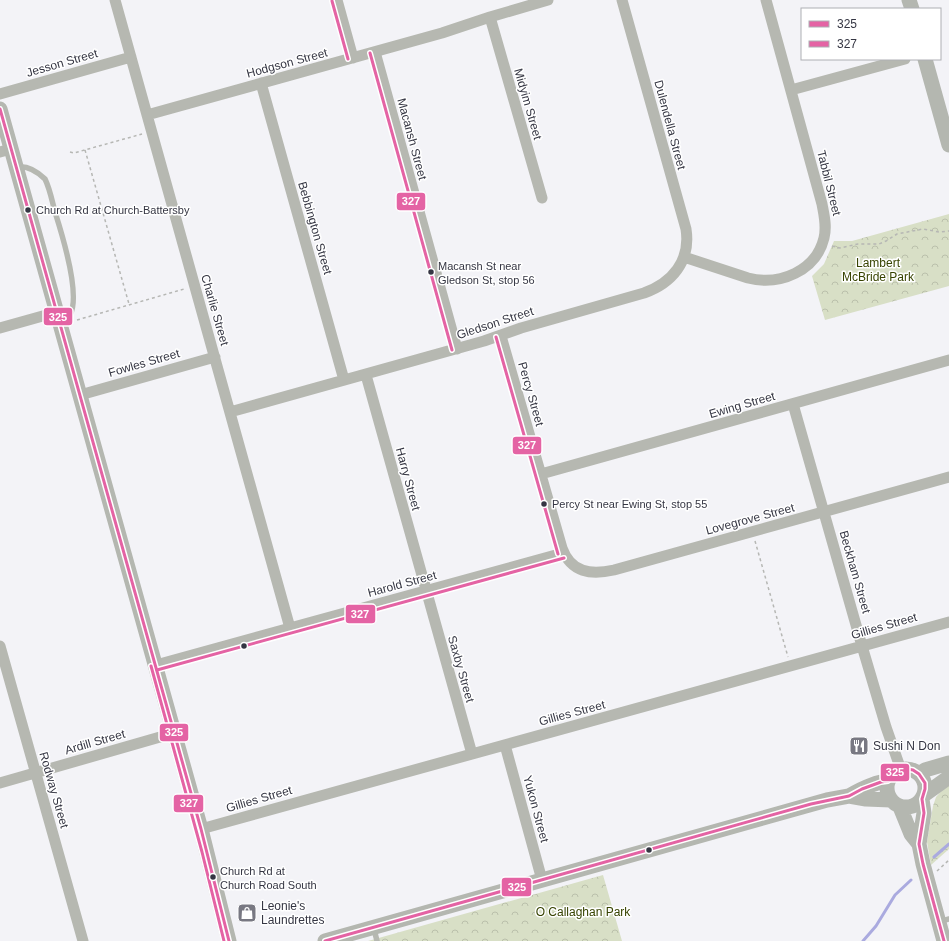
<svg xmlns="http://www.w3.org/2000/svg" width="949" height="941" font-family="Helvetica,sans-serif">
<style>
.forest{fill:url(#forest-crowns)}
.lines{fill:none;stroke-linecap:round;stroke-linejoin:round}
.stream{stroke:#aaaadf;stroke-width:3}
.path{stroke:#b6b7b4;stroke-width:1.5;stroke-dasharray:3 3;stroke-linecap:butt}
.lane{stroke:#b6b8b1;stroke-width:5.5}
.street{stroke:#b6b8b1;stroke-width:11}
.secondary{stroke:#b4b7b0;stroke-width:15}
.bus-1-casing{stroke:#fff;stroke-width:6}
.bus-2-casing{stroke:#fff;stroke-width:6}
.bus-1{stroke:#e463a4;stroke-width:3}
.bus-2{stroke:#e463a4;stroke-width:3}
.bus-dot{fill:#353643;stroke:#fff;stroke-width:1.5}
.labels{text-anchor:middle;stroke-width:3;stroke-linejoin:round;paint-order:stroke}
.bus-label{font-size:11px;fill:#353643;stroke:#fff;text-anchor:start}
.street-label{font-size:12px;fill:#353643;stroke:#fff}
.park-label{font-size:12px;fill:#374301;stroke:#fff}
.poi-label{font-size:12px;fill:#353643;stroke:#fff;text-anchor:start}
.line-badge{stroke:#fff;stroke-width:1.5}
.badge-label{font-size:11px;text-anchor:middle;font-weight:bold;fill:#fff}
</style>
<defs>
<pattern id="forest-crowns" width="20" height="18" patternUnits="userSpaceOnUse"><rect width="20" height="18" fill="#d8dfc6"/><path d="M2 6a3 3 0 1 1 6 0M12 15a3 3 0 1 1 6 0" fill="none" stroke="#bac0ab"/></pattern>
</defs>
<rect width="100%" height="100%" fill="#f3f3f7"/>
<path class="forest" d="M949,214V286L825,320L812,276L824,264L834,241H852Z
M949,785V849L931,865L927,842L933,806L936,797L943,789Z
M603,875L622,941H368Z"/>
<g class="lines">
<path class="stream" d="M934,857L949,844
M863,941L876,926L895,895L911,880"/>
<path class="path" d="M85,150L129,304
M70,152L74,153L142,134
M832,246L840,248L858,244H879L886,241L897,234L923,229L939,232L949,231
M77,320L184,289
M755,541L788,657
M937,871L949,860"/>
<path class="lane" d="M16,167C28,165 37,171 45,179C50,189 52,201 55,212C62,234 81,295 70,315C67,319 64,320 60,321
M939,922L949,919
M374,929L377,941"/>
<path class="street" d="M115,0L290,628
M337,0L353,58
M490,17L542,198
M375,52L457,349
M261,83L344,380
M791,90L905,59
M0,94L131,57
M147,115L442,33L490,17L548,0
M0,152L11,149
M684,257L748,278C780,286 816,271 824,238C827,226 824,215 822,204L766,0
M0,328L57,312
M501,336L562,548C571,573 591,575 614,570L949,477
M366,375L472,754
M80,395L215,357
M793,404L862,646L886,727L901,770
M230,412L484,341L521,328L644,293C672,283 691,261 686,229L622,0
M541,474L949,360
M0,646L83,941
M156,665L563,553
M505,745L542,880
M0,783L174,733
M201,829L949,622"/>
<path class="secondary" d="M909,0L912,9
M925,59L949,145
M0,109L201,829L229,941
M887 788a19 19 0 1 1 38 0a19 19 0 1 1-38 0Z
M919,774L925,770L949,763
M924,795L949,777
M849,796C861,789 875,782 888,781
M922,799L924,813L919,844L923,864L944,941
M900,807L911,834L919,844
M325,941L827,800L849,796L866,799L891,800"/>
<g class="bus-1-casing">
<path id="bus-1" d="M0,109L201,829L229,941
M325,941L811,804L849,796L862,789L881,782L888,781L895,772L907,769L913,770L919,774L925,783V789L922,799L924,813L919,844L923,864L944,941"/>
</g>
<g class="bus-2-casing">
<path id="bus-2" d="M332,1L348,59
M370,53L452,350
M496,337L558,554
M151,666L202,852L224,941
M157,670L564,558"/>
</g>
<use href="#bus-1" class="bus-1"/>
<use href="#bus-2" class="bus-2"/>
</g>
<defs>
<g id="restaurant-square" transform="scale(1)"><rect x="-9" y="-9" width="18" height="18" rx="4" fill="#787882" stroke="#fff"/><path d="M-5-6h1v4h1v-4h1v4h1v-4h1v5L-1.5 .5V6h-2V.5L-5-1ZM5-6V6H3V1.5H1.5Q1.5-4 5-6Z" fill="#fff"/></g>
<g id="shop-square" transform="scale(1)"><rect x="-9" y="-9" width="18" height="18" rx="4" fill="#787882" stroke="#fff"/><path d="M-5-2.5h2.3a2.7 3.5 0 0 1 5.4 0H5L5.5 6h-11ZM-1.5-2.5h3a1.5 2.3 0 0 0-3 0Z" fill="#fff"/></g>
</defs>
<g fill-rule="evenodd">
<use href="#restaurant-square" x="859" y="746"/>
<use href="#shop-square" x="247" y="913"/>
</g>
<g class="bus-dot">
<circle cx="28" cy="210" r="3.5"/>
<circle cx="431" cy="272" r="3.5"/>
<circle cx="544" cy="504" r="3.5"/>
<circle cx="244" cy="646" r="3.5"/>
<circle cx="649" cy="850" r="3.5"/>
<circle cx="213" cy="877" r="3.5"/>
</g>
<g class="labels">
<g class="bus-label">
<text x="36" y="214">Church Rd at Church-Battersby</text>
<text x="438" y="270">Macansh St near<tspan x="438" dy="14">Gledson St, stop 56</tspan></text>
<text x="552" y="508">Percy St near Ewing St, stop 55</text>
<text x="220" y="875">Church Rd at<tspan x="220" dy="14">Church Road South</tspan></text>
</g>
<g class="street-label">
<text transform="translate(62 63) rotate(-16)" y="4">Jesson Street</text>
<text transform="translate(287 63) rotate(-15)" y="4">Hodgson Street</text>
<text transform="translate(528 104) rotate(74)" y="4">Midyim Street</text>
<text transform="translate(670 125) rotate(75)" y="4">Dulendella Street</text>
<text transform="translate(412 139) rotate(75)" y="4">Macansh Street</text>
<text transform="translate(829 183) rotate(76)" y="4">Tabbil Street</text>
<text transform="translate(315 228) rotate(74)" y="4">Bebbington Street</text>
<text transform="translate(215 310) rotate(74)" y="4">Charlie Street</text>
<text transform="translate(495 323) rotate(-18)" y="4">Gledson Street</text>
<text transform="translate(144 363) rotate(-16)" y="4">Fowles Street</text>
<text transform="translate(531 394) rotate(74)" y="4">Percy Street</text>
<text transform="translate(742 405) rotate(-16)" y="4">Ewing Street</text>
<text transform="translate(408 479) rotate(75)" y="4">Harry Street</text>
<text transform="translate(750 519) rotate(-15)" y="4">Lovegrove Street</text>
<text transform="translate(855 572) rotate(74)" y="4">Beckham Street</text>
<text transform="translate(402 584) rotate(-15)" y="4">Harold Street</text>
<text transform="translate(884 626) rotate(-16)" y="4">Gillies Street</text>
<text transform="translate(461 669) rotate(74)" y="4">Saxby Street</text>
<text transform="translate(572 713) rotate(-15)" y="4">Gillies Street</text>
<text transform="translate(95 742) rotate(-16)" y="4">Ardill Street</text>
<text transform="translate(54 790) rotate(74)" y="4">Rodway Street</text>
<text transform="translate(259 799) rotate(-16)" y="4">Gillies Street</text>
<text transform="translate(536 809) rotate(75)" y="4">Yukon Street</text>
</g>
<g class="park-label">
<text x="878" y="267">Lambert<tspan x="878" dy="14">McBride Park</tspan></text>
<text x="583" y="916">O Callaghan Park</text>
</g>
<g class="poi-label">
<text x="873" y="750">Sushi N Don</text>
<text x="261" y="910">Leonie's<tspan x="261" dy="14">Laundrettes</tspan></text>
</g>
</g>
<g class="line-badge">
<rect x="396" y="192" width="30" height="19" rx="4" fill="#e463a4"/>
<rect x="43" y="307" width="30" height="19" rx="4" fill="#e463a4"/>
<rect x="512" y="436" width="30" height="19" rx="4" fill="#e463a4"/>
<rect x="345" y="604" width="31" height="20" rx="4" fill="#e463a4"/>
<rect x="159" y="723" width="30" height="19" rx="4" fill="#e463a4"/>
<rect x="880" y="763" width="30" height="19" rx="4" fill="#e463a4"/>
<rect x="173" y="794" width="31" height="19" rx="4" fill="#e463a4"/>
<rect x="501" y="877" width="31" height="20" rx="4" fill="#e463a4"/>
</g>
<g class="badge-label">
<text x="411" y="205">327</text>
<text x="58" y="321">325</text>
<text x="527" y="449">327</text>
<text x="360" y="618">327</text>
<text x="174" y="736">325</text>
<text x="895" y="776">325</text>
<text x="189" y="807">327</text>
<text x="517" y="891">325</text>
</g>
<rect x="801" y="8" width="140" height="52" fill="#ffffff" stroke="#aeafb4"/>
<rect x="809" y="21" width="20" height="6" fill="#e463a4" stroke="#aeafb4"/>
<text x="837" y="28" font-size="12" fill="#353643">325</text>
<rect x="809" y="41" width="20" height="6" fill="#e463a4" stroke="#aeafb4"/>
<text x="837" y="48" font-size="12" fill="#353643">327</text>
</svg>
